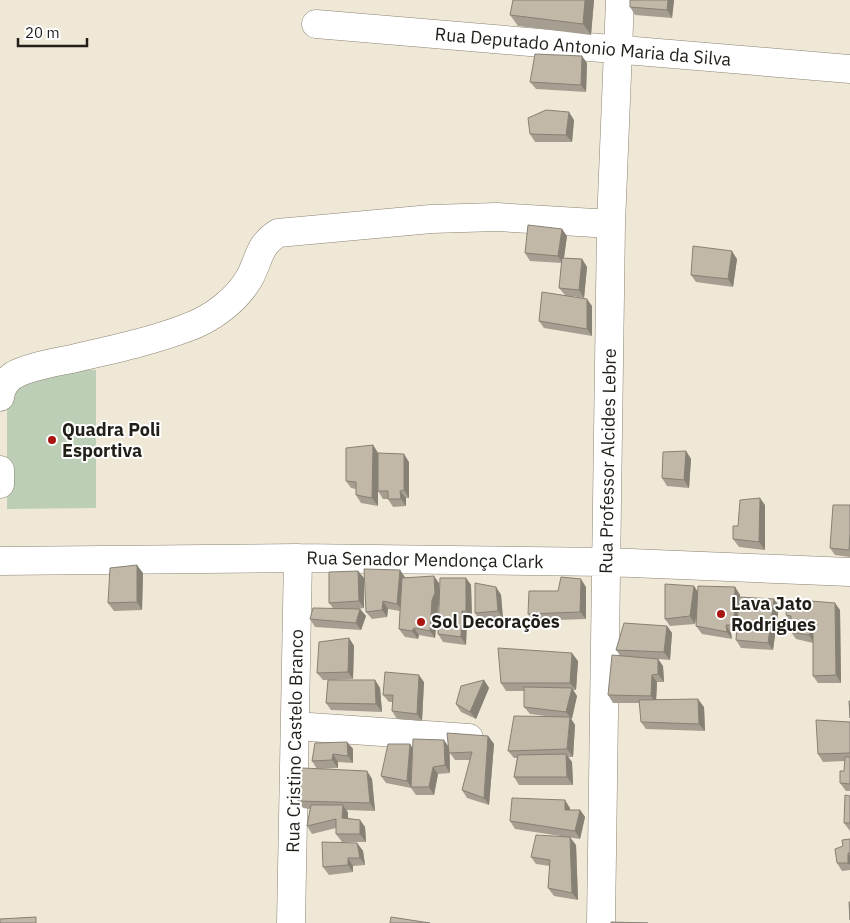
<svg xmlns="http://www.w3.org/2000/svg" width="850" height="923" font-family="'IBM Plex Sans',sans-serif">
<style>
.pitch{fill:#bcceb5}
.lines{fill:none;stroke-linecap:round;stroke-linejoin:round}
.minor-casing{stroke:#8b8372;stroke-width:29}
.minor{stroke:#fff;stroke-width:28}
.wall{fill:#a69e90}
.shaded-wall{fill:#878175}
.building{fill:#c1b8a7;stroke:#878175}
.poi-dot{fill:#a8160f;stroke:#fff;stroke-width:2}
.labels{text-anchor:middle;stroke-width:4;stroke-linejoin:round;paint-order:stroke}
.street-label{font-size:18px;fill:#221f19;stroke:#fff}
.poi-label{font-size:18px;font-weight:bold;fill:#221f19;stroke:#fff;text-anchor:start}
</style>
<rect width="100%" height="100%" fill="#f0e8d6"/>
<path class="pitch" d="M51,368L96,370V508L7,509V371Z"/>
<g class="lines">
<g class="minor-casing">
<path id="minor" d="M316,24L850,69
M0,397C1,389 6,380 14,375C28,367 55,362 72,359C110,350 149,342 186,328C212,319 237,300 250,277C260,258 258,246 278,233L431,219L497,217L611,224
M0,470V484
M0,561L298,558L607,562L850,572
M295,726L469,738
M291,923L298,558
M601,923L611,224L620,0"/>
</g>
<use href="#minor" class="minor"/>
</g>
<path class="wall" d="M594,0L591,35L518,26L510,15Z
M630,0H674L672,18L635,15L630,7Z
M587,63L586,92L536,89L530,82Z
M574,120L572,142H535L530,134Z
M567,236L564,258L582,259L587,267L584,298L572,296L592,306V336L544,328L539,321L565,295L559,288L562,263L530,261L525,253Z
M737,259L733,287L696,282L691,275Z
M373,445L378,453V463L409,462V498H406V506L393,507L388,499H383L378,491V506L361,503L356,495V489L351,488L346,481Z
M686,451L691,459L689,488L667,486L662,478Z
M765,505V550L739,547L733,539L738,526Z
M850,505V557L835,555L830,548Z
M400,570L405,577L439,583V590L466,578L471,585L472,619H467L466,645L443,642L438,634L439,604L438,608L435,638L419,635L418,639L405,637L399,629L400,611L388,609L387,617L372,619L366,612Z
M358,571L364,578V608L358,609H360L366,616L361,630L315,627L310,619L333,608L329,603Z
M143,573L142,610L114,611L108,603Z
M694,586L698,592L735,587L740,595V597L774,599L779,606L773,650L741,648L736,640L737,633H731L732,639L702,634L696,626L697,611L695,624L670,626L665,619Z
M496,587L501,595L503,619L480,621L475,613Z
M586,587V619L533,621L528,614L558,591Z
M840,610L841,683H818L813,676V643L796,639L791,632V623L786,615Z
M667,626L672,633L670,660L658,659L663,666L664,682H657L656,700L704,707L705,731L646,729L641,722L640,703H613L608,695L620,655L616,650Z
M349,638L354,646L353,679L331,680H375L380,688L382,712L331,710L326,703L328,680H323L317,673Z
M578,661L576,690H573L577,696L571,719L575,725L573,757H568L572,762L573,785H519L514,777L517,758H514L508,751L553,717L530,714L524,707V691H506L501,683Z
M484,680L489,688L476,719L461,712L456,704Z
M424,682L422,721L397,719L392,711V702H389L383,695Z
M850,722V791H846L840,783L844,771L845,761L823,762L818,754Z
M488,736L494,744L489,805L467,798L462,790L470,760H455L450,753V773L438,774L434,795H416L411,788L386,783L381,776L410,744L412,748L444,740L449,747Z
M347,742L353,749V763L338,762V768L317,769L312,761Z
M367,771L372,779L375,811L347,810L348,813V818L360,820L365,827L366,842H342L336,834V828L312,834L307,826L310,809L303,808L298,801Z
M850,796V831L844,823Z
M570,808V810H580L585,817L580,839L515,829L510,821Z
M850,839V870L842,871L837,863Z
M357,843L363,851L365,865L353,866V872L329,875L323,867Z
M576,845L578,900L554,896L548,888L550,866L536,864L531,857Z"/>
<path class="shaded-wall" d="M585,0H594L591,35L583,24Z
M668,0H674L672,18L667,10Z
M582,56L587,63L586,92L581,85Z
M569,112L574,120L572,142L566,135Z
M562,229L567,236L563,264L558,256Z
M732,251L737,259L733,287L728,279Z
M582,259L587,267L584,298L579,290Z
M587,299L592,306V336L587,329Z
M373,445L378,453V506L372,498Z
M686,451L691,459L689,488L684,480Z
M404,454L409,462V498L404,490Z
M400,491L406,498V506L401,499Z
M760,498L765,505V550L759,542Z
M137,565L143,573L142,610L137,602Z
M400,570L405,578L403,611L397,604Z
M358,571L364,578V608L359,601Z
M434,576L439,583L440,601L438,608L435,638L430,631Z
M466,578L471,585L472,619L466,611Z
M581,579L586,587V619L580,612Z
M694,586L699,594L695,624L690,616Z
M496,587L501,595L503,619L498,611Z
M735,587L740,595V632L734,625Z
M774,599L779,606L773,650L768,643Z
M383,601L388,609L387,617L382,610Z
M835,603L840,610L841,683L836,675Z
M360,609L366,616L361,630L356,623Z
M462,611L467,619L466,645L461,637Z
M813,619L814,643L809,635Z
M726,625L731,633L732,639L727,632Z
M667,626L672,633L670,660L664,652Z
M414,628L419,635L418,639L412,631Z
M349,638L354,646L353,679L348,672Z
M572,653L578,661L576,690L570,683Z
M658,659L663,666L664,682L658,674Z
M419,675L424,682L422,721L417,714Z
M652,675L657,682L656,703L651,696Z
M375,680L380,688L382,712L376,704Z
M484,680L489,688L476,719L470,712Z
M572,688L577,696L572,719L566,712Z
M698,699L704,707L705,731L699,724Z
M570,717L575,725L573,757L567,749Z
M488,736L494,744L489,805L484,798Z
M444,740L449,748L450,773L445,765Z
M347,742L353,749V763L348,756Z
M410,744L415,752L412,788L407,781Z
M333,754L338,762V768L332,760Z
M566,754L572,762L573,785L567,777Z
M433,767L438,774L434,795L429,787Z
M367,771L372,779L375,811L370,803Z
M565,800L570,808V818L565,810Z
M343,805L348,813V825L342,818Z
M580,810L585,817L580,839L575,831Z
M360,820L365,827L366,842L360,834Z
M570,837L576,845L578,900L572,893Z
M357,843L363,851L365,865L360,858Z
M848,853L850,856V865L848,863Z
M348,858L353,866V872L348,865Z"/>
<path class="building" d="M513,0H585L583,24L510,15Z
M630,0H668L667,10L630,7Z
M535,54L582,56L581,85L530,82Z
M546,110L569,112L566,135L530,134L528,118Z
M528,225L562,229L558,256L525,253Z
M693,246L732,251L728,279L691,275Z
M562,258L582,259L579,290L559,288Z
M542,292L587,299V329L539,321Z
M373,445L372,498L356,495V482L346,481V448Z
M686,451L684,480L662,478L663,452Z
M378,453L404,454V490L400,491L401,499H388V491H378Z
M760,498L759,542L733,539V526H738L740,500Z
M833,505H850V534L849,550L830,548Z
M137,565V602L108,603L110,568Z
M364,569L400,570L397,604L383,601L382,610L366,612Z
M358,571L359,601L329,603V572Z
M434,576L435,593L432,600L430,631L414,628L412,631L399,629L402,578Z
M561,577L581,579L580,612L528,614L529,591H558Z
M440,578H466V611H462L461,637L438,634Z
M475,583L496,587L498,611L475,613Z
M665,584L694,586L690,616L665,619Z
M698,586L735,587L734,625H726L727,632L696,626Z
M739,597L774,599L768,643L736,640Z
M787,599L835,603L836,675L813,676V619L809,635L791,632V616L786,615Z
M313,608L360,609L356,623L310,619Z
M624,623L667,626L664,652L616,650Z
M349,638L348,672L317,673L319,642Z
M498,648L572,653L570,683H501Z
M612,655L658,659V674L652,675L651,696L608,695Z
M385,672L419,675L417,714L392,711L393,695H383Z
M328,680H375L376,704L326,703Z
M484,680L470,712L456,704L461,686Z
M524,687L572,688L566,712L524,707Z
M698,699L699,724L641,722L639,700Z
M849,701H850V718Z
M514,716L570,717L567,749L508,751Z
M816,720L850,722V753L818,754Z
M447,733L488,736L484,798L462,790L472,752L449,753Z
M413,739L444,740L445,765L433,767L429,787H411Z
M347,742L348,756L333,754L332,760L312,761L315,743Z
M388,744H410L407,781L381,776Z
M566,754L567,777H514L518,755Z
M845,757H850V784L840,783V771H844Z
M302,768L367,771L370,803L298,801Z
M845,795L850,796V823H844Z
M512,798L565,800V810H580L575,831L510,821Z
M311,805H343L342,818L360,820V834H336V819L307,826Z
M536,835L570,837L572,893L548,888L550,860L531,857Z
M850,839V853H848V863H837L835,849L843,846L842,840Z
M322,842L357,843L360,858H348V865L323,867Z
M849,902H850V920Z
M36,917V923H0V919Z
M391,917L430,923H390Z
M611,922L648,923H611Z"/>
<g class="poi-dot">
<circle cx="52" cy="440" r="5"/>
<circle cx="721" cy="614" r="5"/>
<circle cx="421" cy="622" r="5"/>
</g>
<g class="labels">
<g class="street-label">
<text transform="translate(583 47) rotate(5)" y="6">Rua Deputado Antonio Maria da Silva</text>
<text transform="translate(608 461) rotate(-89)" y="6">Rua Professor Alcides Lebre</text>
<text transform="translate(425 560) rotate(1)" y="6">Rua Senador Mendonça Clark</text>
<text transform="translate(295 741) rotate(-89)" y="6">Rua Cristino Castelo Branco</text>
</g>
<g class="poi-label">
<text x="62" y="436">Quadra Poli<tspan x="62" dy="21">Esportiva</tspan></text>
<text x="731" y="610">Lava Jato<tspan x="731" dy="21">Rodrigues</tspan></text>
<text x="431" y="628">Sol Decorações</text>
</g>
</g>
<path d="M18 38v8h69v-8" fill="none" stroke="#221f19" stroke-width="2.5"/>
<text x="25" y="38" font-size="15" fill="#221f19" stroke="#ffffff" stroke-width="4" paint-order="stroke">20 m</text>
</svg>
